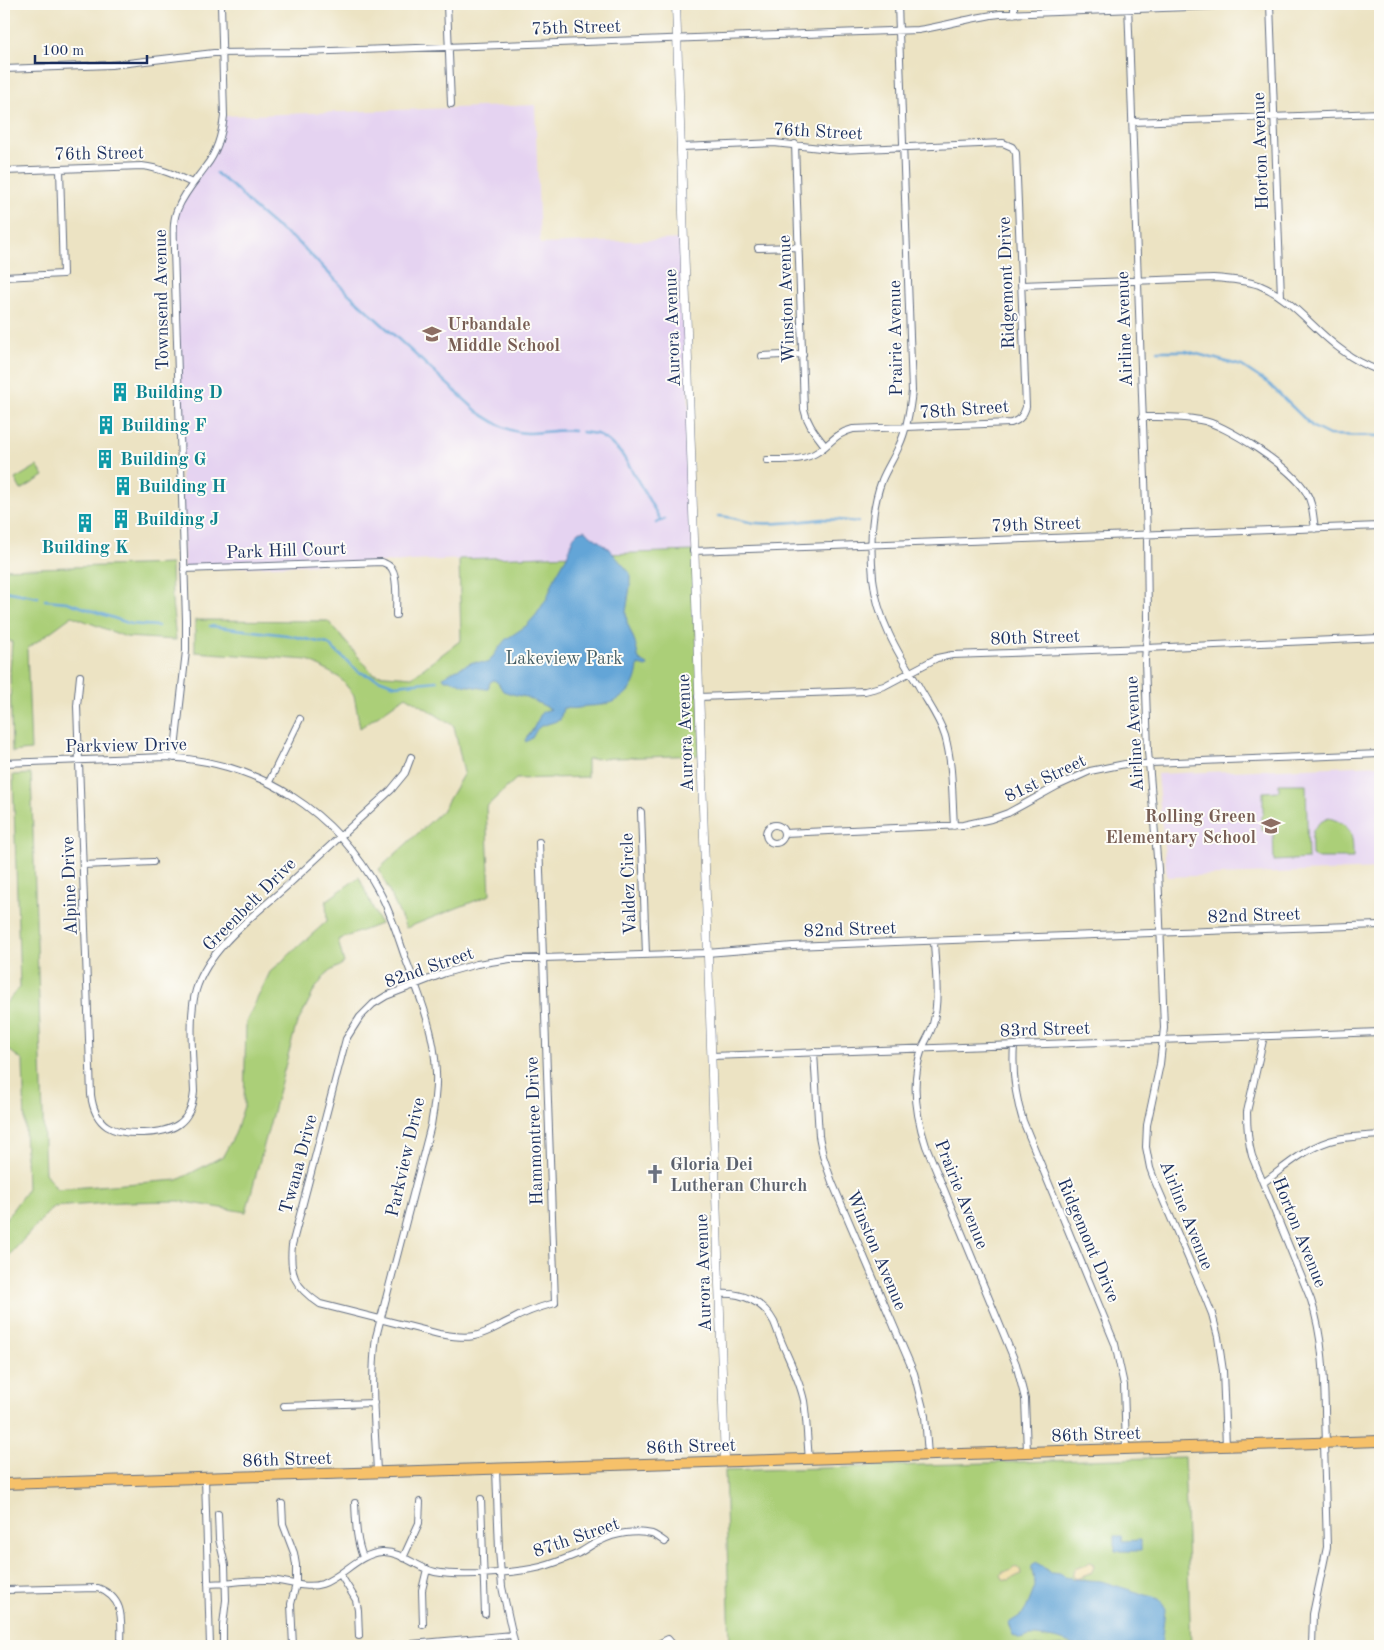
<svg xmlns="http://www.w3.org/2000/svg" width="1384" height="1650" font-family="'Old Standard TT',serif">
<style>
.built{fill:#e5d3f1}
.green{fill:#abcf78;stroke:#637f6b}
.sand{fill:#eeda9e;stroke:#84847e}
.water{fill:#64a5d7;stroke:#406a9a}
.lines{fill:none;stroke-linecap:round;stroke-linejoin:round}
.stream{stroke:#64a5d7;stroke-width:2.5}
.minor-casing{stroke:#646e81;stroke-width:8}
.tertiary-casing{stroke:#646e81;stroke-width:9}
.primary-casing{stroke:#646e81;stroke-width:12}
.minor{stroke:#fff;stroke-width:6}
.tertiary{stroke:#fff;stroke-width:8}
.primary{stroke:#f6c16b;stroke-width:10}
.labels{text-anchor:middle;stroke-width:4;stroke-linejoin:round;paint-order:stroke}
.street-label{font-size:18px;fill:#1b2f5e;stroke:#fdfcf7}
.education-label{font-size:18px;font-weight:bold;fill:#785e54;stroke:#fdfcf7;text-anchor:start}
.culture-label{font-size:18px;font-weight:bold;fill:#0d838f;stroke:#fdfcf7;text-anchor:start}
.park-label{font-size:18px;fill:#465f66;stroke:#fdfcf7}
.worship-label{font-size:18px;font-weight:bold;fill:#5b616d;stroke:#fdfcf7;text-anchor:start}
</style>
<rect width="100%" height="100%" fill="#fdfcf7"/>
<filter id="ink" filterUnits="userSpaceOnUse"><feTurbulence type="fractalNoise" baseFrequency=".02" numOctaves="2"/><feDisplacementMap in="SourceGraphic" scale="10" xChannelSelector="R" yChannelSelector="G"/><feConvolveMatrix kernelMatrix="1 2 1 2 8 2 1 2 1" color-interpolation-filters="sRGB"/></filter>
<filter id="wash" filterUnits="userSpaceOnUse"><feTurbulence type="fractalNoise" baseFrequency=".0096" numOctaves="4" result="noise"/><feDisplacementMap in="SourceGraphic" scale="20" xChannelSelector="R" yChannelSelector="G"/><feGaussianBlur stdDeviation="1.12" result="paint"/><feColorMatrix in="noise" values="0 0 0 0 0 0 0 0 0 0 0 0 0 0 0 0 0 1.4 0 .05"/><feComposite in="paint" operator="in"/></filter>
<g filter="url(#wash)">
<rect width="100%" height="100%" fill="#ece3c3"/>
<path class="built" d="M535,105L540,244L684,239L693,551L184,569L174,250L177,208L215,151L224,116Z
M1380,765V869L1167,877L1157,774Z"/>
<path class="green" d="M37,466L44,476L21,490L15,479Z
M693,551L701,755L587,759V777L516,779L486,807L490,895L406,928L379,869L442,811L464,773L454,726L406,696L360,728L354,695L340,678L308,660L195,652V620L328,621L373,674L412,677L461,640L459,559Z
M171,564L172,601L176,640L126,637L72,616L27,649L31,750L12,752L10,671L12,642L4,638V569Z
M31,774L45,1173L57,1189L178,1180L223,1156L235,1134L244,1106L246,1022L270,972L327,921L326,901L359,877L380,924L338,940L344,963L327,973L315,989L296,1026L246,1212L179,1201L123,1202L53,1207L4,1261V1221L27,1190L23,1061L4,1046V1005L20,987L13,775Z
M1279,784H1306L1308,859L1274,861L1273,830H1261V816L1263,815V792L1279,791Z
M1329,818C1353,825 1353,835 1353,858H1316L1312,856C1312,836 1308,826 1329,818Z
M1184,1457L1191,1646H730L725,1471Z"/>
<path class="sand" d="M1090,1562L1093,1563L1094,1567L1091,1573L1087,1575L1076,1579L1072,1576L1074,1569L1084,1566Z
M1014,1567L1020,1569L1021,1574L1009,1580L1003,1579L1001,1575L1003,1572L1010,1571Z"/>
<path class="water" d="M584,530L608,548L630,573V587L626,612L627,622L635,642L639,660L648,665L647,667L638,665C636,695 615,706 587,706C584,706 581,708 579,708C574,709 568,708 563,708L560,720L541,726L537,729L532,738L526,742L525,740L533,729L542,712L551,709L526,697L512,694L503,691L498,683L494,680L490,682L488,689H486L464,685L451,680H445L443,677L453,671L473,662L488,663L505,640L526,626L536,615L547,598L555,577L567,556L574,536L578,532Z
M1115,1536H1122L1123,1541L1141,1540V1551H1115Z
M1036,1562L1051,1573L1060,1574L1065,1577L1075,1579L1101,1581L1159,1599L1164,1605L1165,1610L1161,1646H1076L1059,1640L1037,1636H1030L1020,1639L1013,1635L1008,1624C1013,1619 1019,1618 1024,1612C1026,1611 1035,1587 1035,1586C1035,1579 1031,1573 1032,1566Z"/>
<g class="lines">
<path class="stream" d="M216,173L237,190L252,206L274,225L299,243L349,294L478,412C494,422 507,432 527,433C543,433 558,429 574,431
M1158,351H1186L1242,366L1269,384L1313,427L1329,435L1380,436
M582,432L597,434L608,441L621,453L630,467L661,521
M718,516C732,516 743,522 756,523C779,525 801,521 823,519C834,519 846,521 858,522
M656,523L665,519
M4,591L38,597
M45,600L67,602L131,624L158,626
M210,626L287,635L328,644L359,672L395,685L437,681"/>
</g>
</g>
<g filter="url(#ink)">
<g class="lines">
<g class="minor-casing">
<path id="minor" d="M447,4L451,104
M898,4L912,391C910,410 907,429 899,446C894,458 887,468 882,480C871,509 870,546 873,578C877,618 897,652 918,685C927,702 939,717 945,736C953,764 952,796 954,826
M1014,4V14
M1128,4L1147,535L1148,620L1145,660L1148,751L1158,869L1164,1028L1160,1064L1147,1125L1146,1147L1150,1168L1154,1179L1203,1292L1212,1314L1218,1337L1223,1371L1226,1446
M1270,4L1281,297
M4,69L111,65L214,53L303,52L918,30C946,26 972,17 1000,14L1269,4
M1132,122L1380,113
M795,144L804,409C807,424 816,434 825,446
M681,147L774,143L839,150L1003,143L1012,147L1016,153L1026,407C1023,416 1020,420 1011,423L853,429C833,434 830,446 814,454C800,461 783,460 767,460
M4,171L142,166C160,168 175,175 192,183
M758,248L799,247
M4,277L63,274L60,169
M1021,285L1213,278C1229,279 1244,280 1259,285C1294,299 1313,330 1343,351C1354,360 1367,366 1380,371
M762,356L803,354
M1142,417C1161,417 1181,416 1200,420C1226,424 1293,469 1306,492C1313,503 1313,516 1315,529
M693,551L1380,526
M184,569L382,562C386,564 390,565 392,569C398,578 396,604 396,615
M80,676L77,706L91,1095C95,1127 113,1134 143,1133C173,1132 191,1124 194,1092C193,1063 188,1016 196,990C209,947 256,914 288,885C322,853 357,821 391,790L405,773L411,757
M698,697L865,691L884,686L937,658L952,655L1146,648L1380,638
M174,758L186,651V620L174,250C174,236 172,220 178,208C185,192 196,180 206,166C218,151 222,134 224,116L221,4
M4,763L166,757C260,762 335,810 380,893C391,913 398,937 406,960C420,996 435,1033 436,1073C437,1090 434,1108 431,1125L376,1337C370,1382 375,1427 377,1472
M269,782L300,719
M641,812L646,955
M766 834a9 9 0 1 1 18 0a9 9 0 1 1-18 0Z
M784,833L963,825L991,819L1008,813L1057,786L1090,771L1125,764L1380,754
M539,842L555,1303C540,1307 525,1312 511,1320C498,1326 488,1333 474,1336C462,1338 451,1336 439,1334L320,1304C295,1287 289,1275 292,1245L346,1039L360,1017L373,1004L386,996L445,973L477,964L510,959L707,953L793,946L895,942L1380,925
M83,865L153,862
M934,941C935,968 940,998 933,1024C931,1033 925,1041 922,1049C911,1080 916,1116 926,1146L1016,1364L1025,1399L1027,1452
M1264,1036L1247,1112C1247,1127 1248,1142 1252,1156L1311,1300C1326,1346 1324,1395 1326,1443
M1014,1045C1012,1072 1015,1096 1023,1121L1115,1344L1124,1385L1126,1449
M814,1052L819,1136L823,1156L832,1182L914,1373L925,1416L928,1455
M711,1056L1380,1032
M1263,1183C1286,1166 1309,1145 1337,1139C1351,1136 1366,1136 1380,1135
M719,1294C741,1292 763,1301 774,1322C777,1329 779,1336 782,1343C790,1362 800,1381 804,1401C807,1420 807,1440 809,1459
M284,1406L374,1403
M496,1469L499,1550L502,1587L515,1646
M205,1478L210,1646
M481,1499L485,1614
M355,1503C356,1522 356,1540 363,1557
M282,1504L283,1524L294,1553L296,1565V1584L291,1604L293,1646
M218,1514L219,1539L225,1565L226,1600L223,1625V1646
M403,1558L419,1523L420,1502
M340,1574L356,1600L358,1610L359,1636
M208,1584C227,1583 246,1580 265,1580C284,1579 303,1590 322,1584C344,1576 358,1554 382,1552C401,1551 417,1568 435,1572C460,1577 516,1573 541,1567C553,1564 565,1559 577,1554C585,1550 592,1544 600,1541C615,1533 636,1530 652,1534C657,1536 661,1539 665,1542
M4,1590L98,1588C126,1599 121,1621 121,1646
M423,1625L422,1590L427,1569
M390,1646L512,1635
M654,1646L668,1639L674,1646
M1312,1646L1313,1614L1327,1547L1324,1443"/>
</g>
<g class="tertiary-casing">
<path id="tertiary" d="M676,4L725,1462"/>
</g>
<g class="primary-casing">
<path id="primary" d="M4,1484L1380,1441"/>
</g>
<use href="#minor" class="minor"/>
<use href="#tertiary" class="tertiary"/>
<use href="#primary" class="primary"/>
</g>
</g>
<defs>
<g id="school-bare" transform="scale(1.5)"><path d="M0-5L7-2L0 1L-7-2ZM-4 1L0 2.5L4 1V4Q0 6-4 4Z" fill="#8d6e63" stroke="#fdfcf7" stroke-width="2.5" paint-order="stroke"/></g>
<g id="building-bare" transform="scale(1.5)"><path d="M-4-6H4V6H1V3H-1V6H-4ZM-2.5-4.3h1.7v1.8h-1.7ZM.8-4.3h1.7v1.8H.8ZM-2.5-1h1.7V.8h-1.7ZM.8-1h1.7V.8H.8Z" fill="#0f9aa8" stroke="#fdfcf7" stroke-width="2.5" paint-order="stroke"/></g>
<g id="church-bare" transform="scale(1.5)"><path d="M-1.2-6h2.4v3.5h3.3v2.4h-3.3V6h-2.4V-.1h-3.3v-2.4h3.3Z" fill="#6b7280" stroke="#fdfcf7" stroke-width="2.5" paint-order="stroke"/></g>
</defs>
<g fill-rule="evenodd">
<use href="#school-bare" x="432" y="334"/>
<use href="#building-bare" x="120" y="392"/>
<use href="#building-bare" x="106" y="425"/>
<use href="#building-bare" x="105" y="459"/>
<use href="#building-bare" x="123" y="486"/>
<use href="#building-bare" x="121" y="519"/>
<use href="#building-bare" x="85" y="523"/>
<use href="#school-bare" x="1271" y="826"/>
<use href="#church-bare" x="655" y="1174"/>
</g>
<g class="labels">
<g class="street-label">
<text transform="translate(576 27) rotate(-2)" y="6">75th Street</text>
<text transform="translate(818 131) rotate(3)" y="6">76th Street</text>
<text transform="translate(1260 151) rotate(-92)" y="6">Horton Avenue</text>
<text transform="translate(99 153) rotate(-1)" y="6">76th Street</text>
<text transform="translate(1006 283) rotate(-92)" y="6">Ridgemont Drive</text>
<text transform="translate(786 299) rotate(-92)" y="6">Winston Avenue</text>
<text transform="translate(161 300) rotate(-91)" y="6">Townsend Avenue</text>
<text transform="translate(672 328) rotate(-92)" y="6">Aurora Avenue</text>
<text transform="translate(1124 329) rotate(-92)" y="6">Airline Avenue</text>
<text transform="translate(895 338) rotate(-91)" y="6">Prairie Avenue</text>
<text transform="translate(964 409) rotate(-4)" y="6">78th Street</text>
<text transform="translate(1036 524) rotate(-2)" y="6">79th Street</text>
<text transform="translate(286 550) rotate(-2)" y="6">Park Hill Court</text>
<text transform="translate(1035 637) rotate(-2)" y="6">80th Street</text>
<text transform="translate(685 733) rotate(-92)" y="6">Aurora Avenue</text>
<text transform="translate(1134 734) rotate(-93)" y="6">Airline Avenue</text>
<text transform="translate(126 745) rotate(-1)" y="6">Parkview Drive</text>
<text transform="translate(1045 778) rotate(-26)" y="6">81st Street</text>
<text transform="translate(628 884) rotate(-92)" y="6">Valdez Circle</text>
<text transform="translate(69 886) rotate(-92)" y="6">Alpine Drive</text>
<text transform="translate(249 904) rotate(-45)" y="6">Greenbelt Drive</text>
<text transform="translate(1254 915) rotate(-2)" y="6">82nd Street</text>
<text transform="translate(850 929) rotate(-2)" y="6">82nd Street</text>
<text transform="translate(429 967) rotate(-19)" y="6">82nd Street</text>
<text transform="translate(1045 1029) rotate(-2)" y="6">83rd Street</text>
<text transform="translate(534 1131) rotate(-92)" y="6">Hammontree Drive</text>
<text transform="translate(405 1157) rotate(-77)" y="6">Parkview Drive</text>
<text transform="translate(298 1164) rotate(-75)" y="6">Twana Drive</text>
<text transform="translate(962 1194) rotate(68)" y="6">Prairie Avenue</text>
<text transform="translate(1187 1215) rotate(68)" y="6">Airline Avenue</text>
<text transform="translate(1300 1232) rotate(68)" y="6">Horton Avenue</text>
<text transform="translate(1089 1240) rotate(67)" y="6">Ridgemont Drive</text>
<text transform="translate(877 1250) rotate(67)" y="6">Winston Avenue</text>
<text transform="translate(703 1273) rotate(-92)" y="6">Aurora Avenue</text>
<text transform="translate(1096 1434) rotate(-2)" y="6">86th Street</text>
<text transform="translate(691 1446) rotate(-2)" y="6">86th Street</text>
<text transform="translate(287 1459) rotate(-2)" y="6">86th Street</text>
<text transform="translate(576 1537) rotate(-19)" y="6">87th Street</text>
</g>
<g class="education-label">
<text x="447" y="330">Urbandale<tspan x="447" dy="21">Middle School</tspan></text>
<text x="1256" y="822" text-anchor="end">Rolling Green<tspan x="1256" dy="21">Elementary School</tspan></text>
</g>
<g class="culture-label">
<text x="135" y="398">Building D</text>
<text x="121" y="431">Building F</text>
<text x="120" y="465">Building G</text>
<text x="138" y="492">Building H</text>
<text x="136" y="525">Building J</text>
<text x="85" y="553" text-anchor="middle">Building K</text>
</g>
<g class="park-label">
<text x="564" y="664">Lakeview Park</text>
</g>
<g class="worship-label">
<text x="670" y="1170">Gloria Dei<tspan x="670" dy="21">Lutheran Church</tspan></text>
</g>
</g>
<rect width="1384" height="1650" fill="none" stroke="#fdfcf7" stroke-width="20"/>
<path d="M35 55v8h112v-8" fill="none" stroke="#1b2f5e" stroke-width="2.5"/>
<text x="42" y="55" font-size="15" fill="#1b2f5e" stroke="#fdfcf7" stroke-width="4" paint-order="stroke">100 m</text>
</svg>
